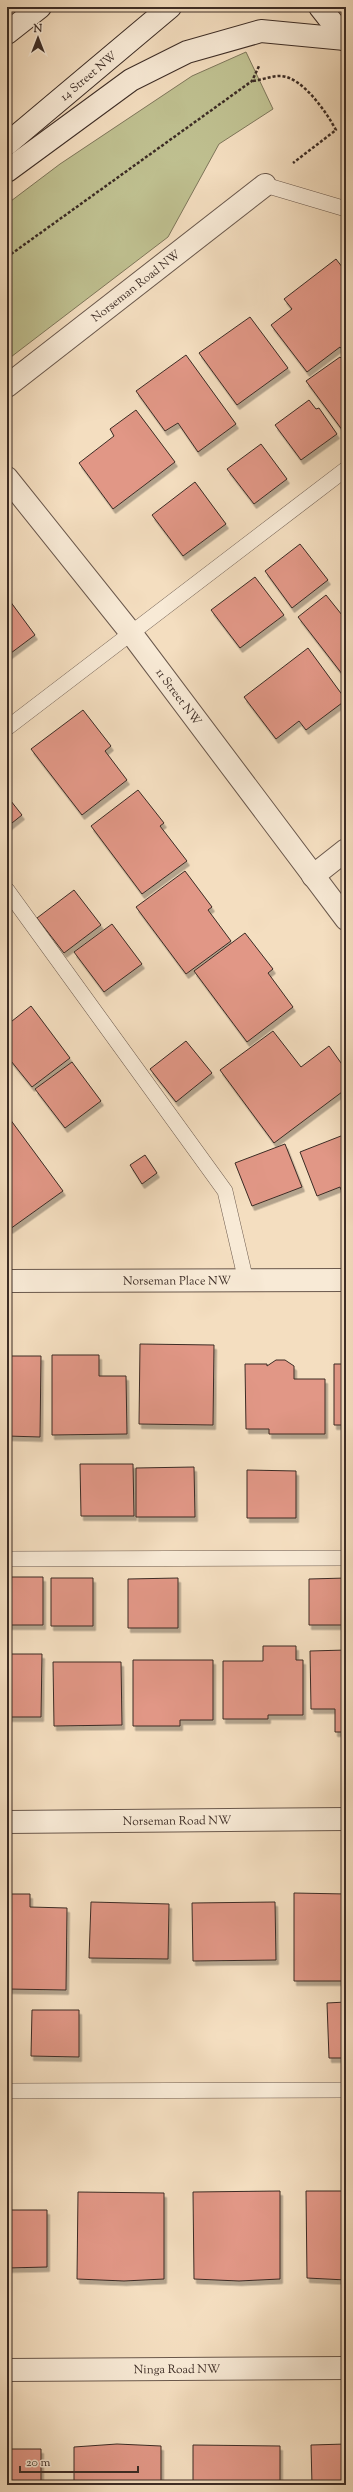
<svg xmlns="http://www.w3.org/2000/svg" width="353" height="2492" font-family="'Sorts Mill Goudy',serif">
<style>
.green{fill:#bfc090;stroke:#7e765a}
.building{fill:#e19786;stroke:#3c2c25;filter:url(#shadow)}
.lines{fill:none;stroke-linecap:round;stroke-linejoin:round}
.lane-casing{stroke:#6a584c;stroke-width:16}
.street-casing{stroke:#6a584c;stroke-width:24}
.secondary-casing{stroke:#3c2c25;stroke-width:24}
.path{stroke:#3c2c25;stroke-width:2.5;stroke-dasharray:3 2;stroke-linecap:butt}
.lane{stroke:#f8ead6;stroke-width:15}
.street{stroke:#f8ead6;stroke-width:22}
.secondary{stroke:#f8ead6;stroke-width:22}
.labels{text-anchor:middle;stroke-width:3.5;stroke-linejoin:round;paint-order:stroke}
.street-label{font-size:12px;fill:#3c2c25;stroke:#f8ead6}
</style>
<defs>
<filter id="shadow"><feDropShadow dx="2.5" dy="4.5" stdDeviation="0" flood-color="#0004"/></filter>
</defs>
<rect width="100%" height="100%" fill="#f4dec0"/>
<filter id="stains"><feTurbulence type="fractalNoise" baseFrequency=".005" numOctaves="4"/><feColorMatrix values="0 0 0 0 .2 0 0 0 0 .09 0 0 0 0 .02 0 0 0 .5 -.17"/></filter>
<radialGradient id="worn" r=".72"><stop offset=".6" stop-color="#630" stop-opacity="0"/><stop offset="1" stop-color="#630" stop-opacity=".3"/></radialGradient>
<path class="green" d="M246,52L273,109L219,144L168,237L7,360V204L60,164L192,76Z"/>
<path class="building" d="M336,259L346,272V354L340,347L307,372L271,325L292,309L284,299Z
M250,317L288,368L237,405L199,353Z
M186,355L236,424L198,452L178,423L165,431L136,391Z
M340,357L346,363V429L343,431L306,381Z
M309,400L316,409L319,408L337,434L301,460L275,425Z
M136,410L175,462L113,509L79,463L114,436L110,429Z
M261,444L287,479L254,504L227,469Z
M195,482L226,524L183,556L152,515Z
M300,544L328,580L292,608L265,571Z
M255,577L284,615L240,648L211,610Z
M326,595L342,615L346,612V679L298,617Z
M7,597L35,635L7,656Z
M308,648L346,700L306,730L299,721L276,739L244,697Z
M83,710L111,746L105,751L127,780L82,815L31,749Z
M138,790L164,823L160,826L187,861L142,894L91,826Z
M7,796L22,815L7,827Z
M185,871L212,907L208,910L231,941L186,974L136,907Z
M74,890L101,925L64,953L37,918Z
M112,924L142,964L104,992L74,952Z
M245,933L273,969L268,973L293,1007L247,1042L194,971Z
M31,1006L70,1058L32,1087L7,1056V1025Z
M273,1031L301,1067L329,1046L346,1070V1089L274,1143L220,1070Z
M186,1041L212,1073L176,1102L150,1069Z
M72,1062L101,1101L65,1128L35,1089Z
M7,1115L63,1191L10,1229L7,1225Z
M346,1134V1202L340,1187L317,1196L300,1152Z
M285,1144L302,1187L252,1206L235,1163Z
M145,1155L157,1173L142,1184L130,1165Z
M140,1344L214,1345L213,1425L139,1424Z
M52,1355H99V1376H126L127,1434L52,1435Z
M7,1356H41L40,1437L7,1436Z
M276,1360H285L294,1366V1379H325V1434H269V1429H246L245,1364H267V1366Z
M334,1364H346V1425H334Z
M80,1464H133L134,1516H81Z
M194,1467L195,1517H136V1468Z
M247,1470L296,1471V1518H247Z
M7,1577H43V1625H7Z
M51,1578H93V1626H51Z
M178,1578V1628H128V1579Z
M346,1578V1625H309V1579Z
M263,1646H296V1660H303V1715H268V1719H223V1661H263Z
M346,1650V1732H335V1709H311L310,1651Z
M7,1654H42L41,1717H7Z
M133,1660H213V1720H180V1726H133Z
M53,1662H121L122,1725L54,1726Z
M294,1893L346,1894V1981H294Z
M7,1894H30V1907L67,1908L66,1990L8,1989Z
M91,1902L169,1904L168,1959L89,1958Z
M275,1902L276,1960L193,1961L192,1903Z
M346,2002V2058H329L327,2003Z
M32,2010H79V2057L31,2056Z
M280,2191V2279L239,2281L194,2279L193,2192Z
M306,2191H346V2280L307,2278Z
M78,2192L164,2193V2279L124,2281L77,2279Z
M7,2210H47V2267L7,2268Z
M117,2444L161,2446V2485H74V2447Z
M346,2444V2485H312L311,2445Z
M193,2445L280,2446V2485H193Z
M7,2449H41V2485H7Z"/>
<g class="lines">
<g class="lane-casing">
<path id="lane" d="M265,185L346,209
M7,728L346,469
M7,890L225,1191L246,1281
M7,1559L346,1558
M7,2091L346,2090"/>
</g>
<g class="street-casing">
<g id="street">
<path id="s1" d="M7,386L265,185"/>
<path id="s2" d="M7,478L131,633L346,919"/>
<path d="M313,876L346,850"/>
<path id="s3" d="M7,1281L346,1280"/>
<path id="s4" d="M7,1822L346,1819"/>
<path id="s5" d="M7,2370L346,2368"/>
</g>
</g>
<g class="secondary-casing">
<g id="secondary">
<path d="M320,7L346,40"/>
<path d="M7,33L40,7"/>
<path id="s6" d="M7,144L170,7"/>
<path d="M7,171L131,80L187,52L261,31L345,39"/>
</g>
</g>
<path class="path" d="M253,81C262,80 271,76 280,76C302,76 327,113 336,130L293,163
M7,257L252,81L259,66"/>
<use href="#lane" class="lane"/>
<use href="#street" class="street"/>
<use href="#secondary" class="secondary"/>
</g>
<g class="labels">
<g class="street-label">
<text dy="4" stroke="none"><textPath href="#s6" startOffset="106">14 Street NW</textPath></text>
<text dy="4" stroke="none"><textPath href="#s1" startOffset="163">Norseman Road NW</textPath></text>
<text dy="4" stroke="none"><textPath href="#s2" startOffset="278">11 Street NW</textPath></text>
<text dy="4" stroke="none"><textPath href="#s3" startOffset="170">Norseman Place NW</textPath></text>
<text dy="4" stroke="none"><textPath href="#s4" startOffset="170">Norseman Road NW</textPath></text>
<text dy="4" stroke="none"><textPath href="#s5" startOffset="170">Ninga Road NW</textPath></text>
</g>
</g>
<rect width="353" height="2492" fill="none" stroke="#f4dec0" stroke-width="24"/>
<rect x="8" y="8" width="337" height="2476" fill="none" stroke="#3c2c25" stroke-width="2"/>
<rect x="12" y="12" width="329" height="2468" fill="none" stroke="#3c2c25"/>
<g transform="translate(38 38)" stroke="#f8ead6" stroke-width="3" paint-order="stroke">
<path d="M0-3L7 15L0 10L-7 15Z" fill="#3c2c25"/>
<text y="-6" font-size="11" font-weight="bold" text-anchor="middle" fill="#3c2c25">N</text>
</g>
<path d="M20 2466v6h118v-6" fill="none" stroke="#3c2c25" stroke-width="2"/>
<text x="26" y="2466" font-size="12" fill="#3c2c25" stroke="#f8ead6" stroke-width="3" paint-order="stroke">20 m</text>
<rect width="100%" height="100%" filter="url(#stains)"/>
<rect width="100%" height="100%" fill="url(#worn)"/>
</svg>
